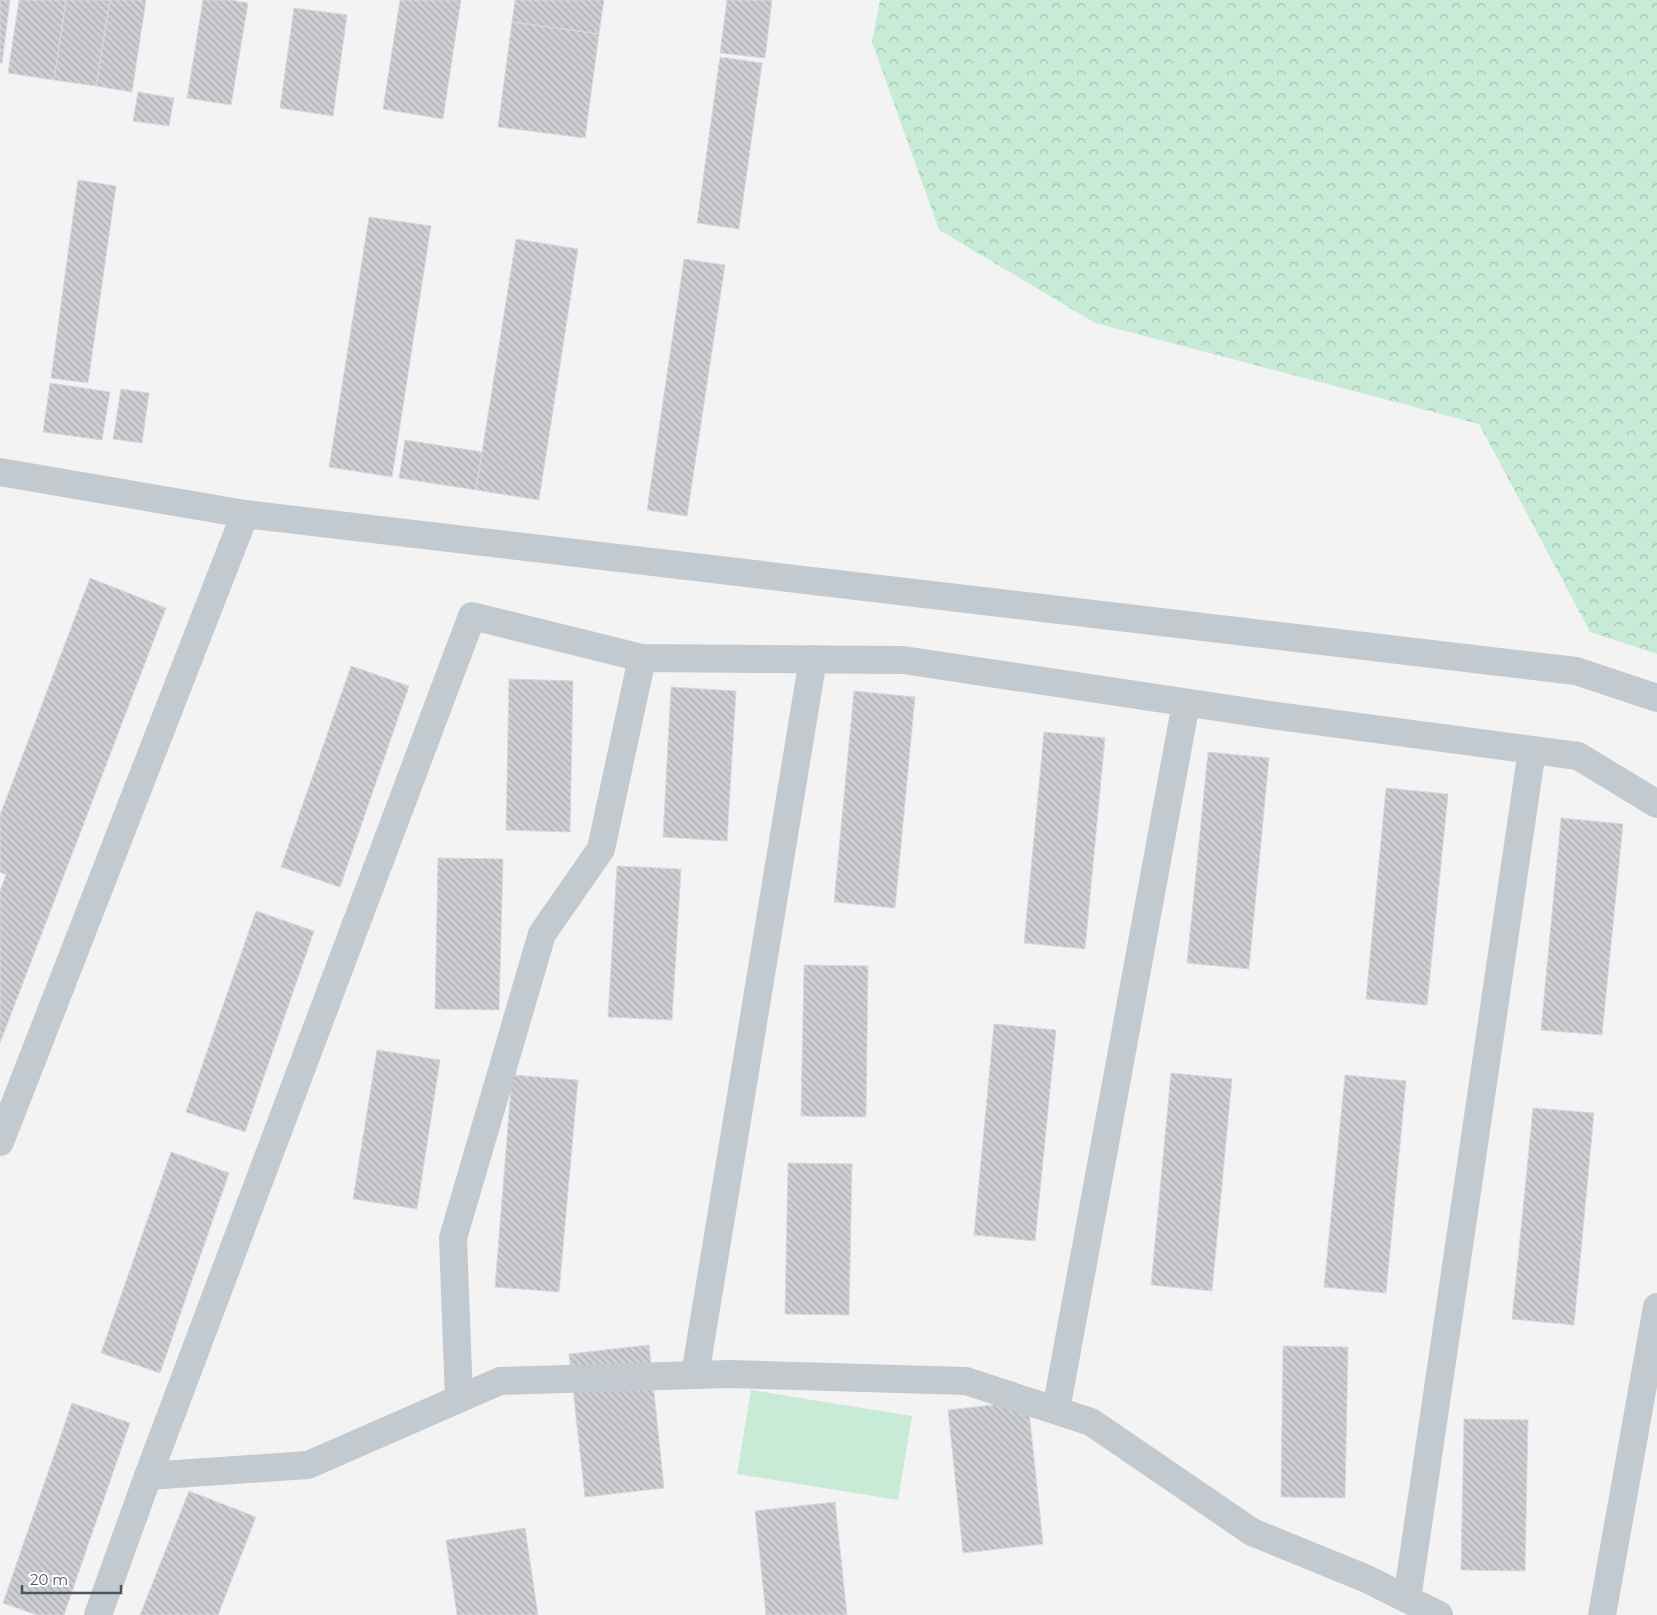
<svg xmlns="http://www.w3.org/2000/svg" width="1657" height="1615" font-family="Montserrat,sans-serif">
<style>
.forest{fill:url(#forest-crowns)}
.park{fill:#c8ebd7}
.building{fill:url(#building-back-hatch);stroke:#d7d9dd}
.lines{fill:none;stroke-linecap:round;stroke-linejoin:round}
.minor{stroke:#c2c9cf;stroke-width:28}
</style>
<defs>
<pattern id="forest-crowns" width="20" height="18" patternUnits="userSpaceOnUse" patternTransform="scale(1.25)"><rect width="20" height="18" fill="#c8ebd7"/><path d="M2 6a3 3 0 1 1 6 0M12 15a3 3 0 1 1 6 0" fill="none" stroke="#a5c1b2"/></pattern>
<pattern id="building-back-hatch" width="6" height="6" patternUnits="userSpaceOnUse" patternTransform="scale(1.25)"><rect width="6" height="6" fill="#cdcfd4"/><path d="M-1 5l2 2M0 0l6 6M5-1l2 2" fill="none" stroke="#a9abaf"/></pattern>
</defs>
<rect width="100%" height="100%" fill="#f4f3f3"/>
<path class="forest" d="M880,0H1657V654L1590,632L1479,424L1095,323L939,230L872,42Z"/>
<path class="park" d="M751,1390L912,1416L898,1500L737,1474Z"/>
<path class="building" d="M0,0H10L2,63H0Z
M19,0H66L54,80L8,73Z
M66,0H110L96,86L54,80Z
M110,0H146L132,92L96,86Z
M203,0H230L248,3L231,105L187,98Z
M400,0H461L443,119L383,109Z
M515,0H604L599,34L512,22Z
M727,0H772L765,58L720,53Z
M294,8L347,15L333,116L280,108Z
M512,22L599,34L585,138L498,127Z
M720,57L762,63L739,229L697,223Z
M138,92L174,98L169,126L133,121Z
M78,180L116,186L88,383L51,378Z
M369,217L431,226L392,477L329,467Z
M516,239L578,249L539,500L476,490Z
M684,259L725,265L687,516L647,510Z
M50,383L110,392L102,440L43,432Z
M121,389L149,393L142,443L113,439Z
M405,440L482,452L476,490L399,478Z
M90,578L166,608L0,1043V891L6,875L0,872V815Z
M351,666L409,686L340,887L281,867Z
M509,679L573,681L570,832L506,830Z
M671,687L736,691L727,841L663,837Z
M854,691L915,697L895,908L834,902Z
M1044,732L1105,738L1085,949L1024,943Z
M1208,752L1269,758L1249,969L1187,963Z
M1386,788L1448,794L1427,1005L1366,999Z
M1561,818L1623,824L1602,1035L1541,1030Z
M438,858L503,859L499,1010L435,1009Z
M617,866L681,869L672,1020L608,1017Z
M256,911L314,931L245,1132L186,1112Z
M804,965L868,966L866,1117L801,1116Z
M994,1024L1056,1030L1035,1241L974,1235Z
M377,1050L440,1060L417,1209L353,1199Z
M1171,1073L1232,1079L1212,1291L1151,1285Z
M512,1075L578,1080L559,1292L495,1287Z
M1345,1075L1406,1081L1386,1293L1324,1287Z
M1533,1108L1594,1113L1574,1325L1512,1319Z
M171,1152L229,1173L160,1373L101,1353Z
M788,1163L852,1164L849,1315L785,1314Z
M649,1345L664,1488L585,1497L569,1354Z
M1283,1346L1348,1347L1345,1498L1281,1497Z
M1028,1401L1043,1544L963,1553L948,1410Z
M72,1403L130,1423L64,1615H37L3,1603Z
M1464,1419L1528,1420L1525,1571L1461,1570Z
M189,1491L256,1517L218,1615H140Z
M835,1502L847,1615H766L755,1511Z
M525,1528L538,1615H457L446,1540Z"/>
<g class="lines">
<path class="minor" d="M0,472L245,514L0,1142
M245,514L1576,671L1657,698
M695,1375L813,659
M459,1399L453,1238L542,934L601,849L642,658
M1056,1410L1186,703
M148,1476L472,616L642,658L903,660L1270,715L1578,756L1657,804
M1407,1599L1532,750
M98,1615L148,1476L308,1465L500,1381L729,1374L966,1381L1091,1422L1252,1532L1367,1579L1439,1615
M1602,1615L1657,1307"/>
</g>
<path d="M22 1585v8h99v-8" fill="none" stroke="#4c555e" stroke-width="2.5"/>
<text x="30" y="1585" font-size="15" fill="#4c555e" stroke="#ffffff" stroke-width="4" paint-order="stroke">20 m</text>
</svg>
